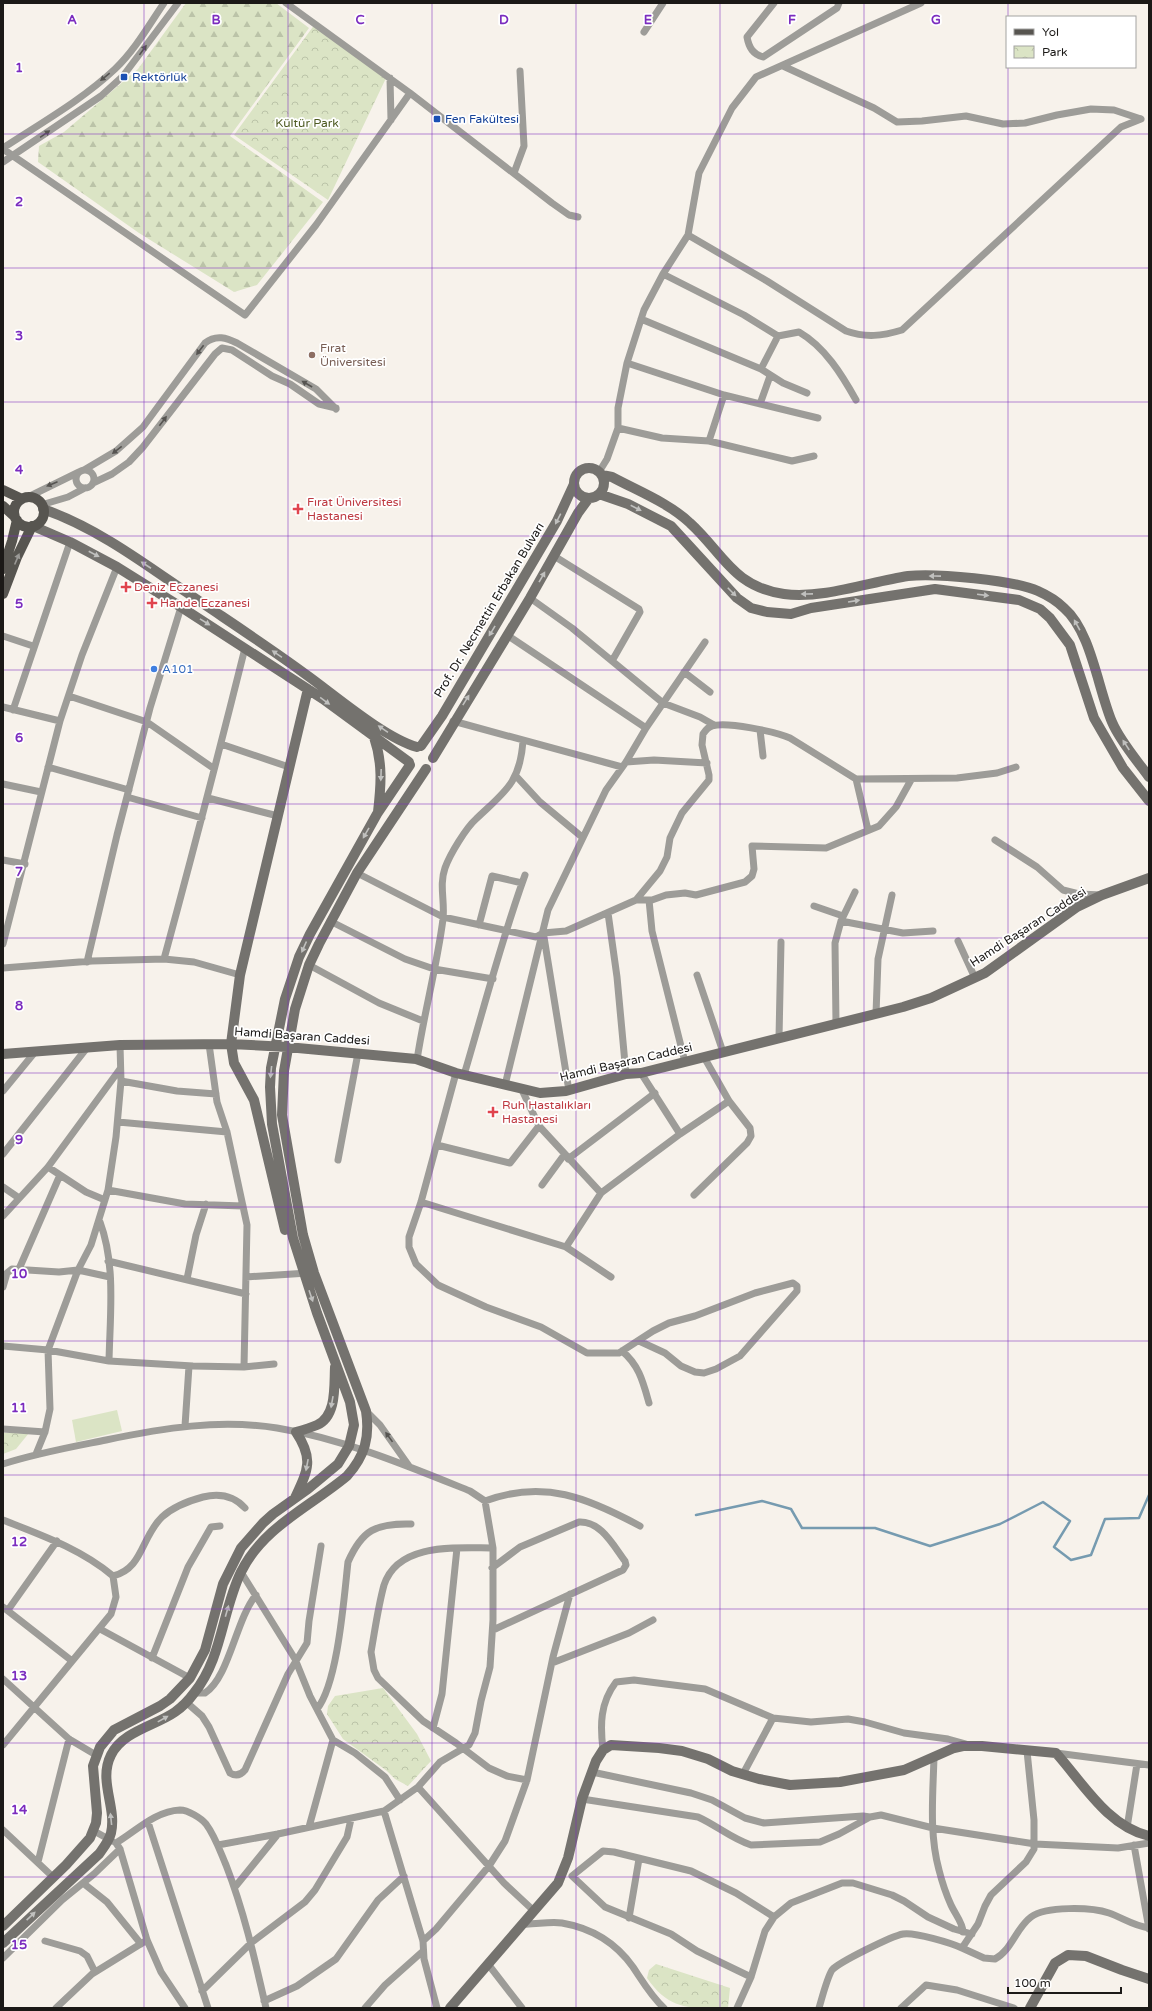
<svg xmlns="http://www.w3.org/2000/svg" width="1152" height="2011" font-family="'Varela Round',sans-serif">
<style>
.forest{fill:url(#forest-firs)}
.park{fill:url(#park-crowns)}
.pitch{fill:#dbe4c5}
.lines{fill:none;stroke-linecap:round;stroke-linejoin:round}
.stream{stroke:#769bb0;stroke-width:2.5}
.street{stroke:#9d9c98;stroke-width:7}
.secondary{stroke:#74726e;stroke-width:10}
.primary{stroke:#575550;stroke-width:10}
.oneway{fill:#565451}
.oneway2{fill:#c0c0be}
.oneway3{fill:#9a9996}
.grid{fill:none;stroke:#7b2cbf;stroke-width:1;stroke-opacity:0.55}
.transit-dot{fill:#1a4fb4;stroke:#fff;stroke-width:1.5}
.education-dot{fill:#8d6e63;stroke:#fff;stroke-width:1.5}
.health-dot{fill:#e0444e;stroke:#fff;stroke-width:1.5}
.shop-dot{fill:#3f7fe0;stroke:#fff;stroke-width:1.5}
.labels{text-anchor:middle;stroke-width:3.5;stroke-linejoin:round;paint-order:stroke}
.transit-label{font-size:12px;fill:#164399;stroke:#fff;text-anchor:start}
.park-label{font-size:12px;fill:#4e5b22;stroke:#fff}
.education-label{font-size:12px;fill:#785e54;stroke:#fff;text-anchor:start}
.health-label{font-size:12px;fill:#be3a42;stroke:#fff;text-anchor:start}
.street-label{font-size:12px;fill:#1b1917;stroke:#fff}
.shop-label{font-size:12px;fill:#366cbe;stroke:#fff;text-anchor:start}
.grid-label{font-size:13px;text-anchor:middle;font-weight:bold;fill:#7b2cbf;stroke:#fff;stroke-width:3.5;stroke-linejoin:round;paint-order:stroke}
</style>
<defs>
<pattern id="forest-firs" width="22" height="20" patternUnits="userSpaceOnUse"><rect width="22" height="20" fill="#dbe4c5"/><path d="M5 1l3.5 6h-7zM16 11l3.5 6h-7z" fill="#bbc3a8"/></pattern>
<pattern id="park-crowns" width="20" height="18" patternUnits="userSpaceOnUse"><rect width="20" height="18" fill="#dbe4c5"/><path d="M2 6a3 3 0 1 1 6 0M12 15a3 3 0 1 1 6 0" fill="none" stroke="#bbc3a8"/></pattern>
</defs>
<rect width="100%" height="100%" fill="#f7f2eb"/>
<path class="forest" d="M186,3H276L309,28L230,136L323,202L257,285L234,292L139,233L38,162L39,146L64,132L138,69Z"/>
<path class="park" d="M315,24L387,76L328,200L234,135Z
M3,1433H29L16,1449L3,1454Z
M383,1688L417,1734L431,1761L408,1786L395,1779L387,1771L343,1739L327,1714L328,1706L335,1696Z
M656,1964L730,1988L728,2008C689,2008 670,2011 647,1978L649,1970Z"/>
<path class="pitch" d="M117,1410L122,1431L76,1442L72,1420Z"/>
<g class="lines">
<path class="stream" d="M696,1515L762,1501L791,1509L802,1528H875L930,1546L1000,1524L1043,1502L1070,1521L1054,1547L1071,1560L1091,1555L1105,1519L1139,1518L1149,1495"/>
<path class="street" d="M774,3L747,37C749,48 753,54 763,57L837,8L839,3
M644,32L663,3
M783,66L874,108L897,122L922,121L966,116L1003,124L1025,123L1057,115L1091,109L1114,110L1141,119
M390,78L391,120
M410,93L552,203L569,215L578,217
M3,148C41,123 82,100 115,69C135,50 149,25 164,3
M3,149L245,315L316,225L410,93L286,3
M3,162L101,96L123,76L178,3
M514,173L524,146L520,71
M688,235L767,281L846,331C866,338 882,336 902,330L1121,127L1141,119
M663,274L744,315L778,336L799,332C825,347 842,375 856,400
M641,319L761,369L783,383L807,393
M627,363L724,395L818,418
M761,369L778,336
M760,404L770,376
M618,428L662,438L709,441L792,461L814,456
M709,441L724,395
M84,470L116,451L143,427L205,343C216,334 227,338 237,343L316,389L336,409
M76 479a9 9 0 1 1 18 0a9 9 0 1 1-18 0Z
M599,472L607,459L618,428V408L627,363L644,310L663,274L688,235L699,173L732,108L756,77L921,3
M93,483L112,474L129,462L143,447L215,354L222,348L232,350L272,376L290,384L319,404L336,408
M26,498L79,472
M41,505L68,497L85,488
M554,556L639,609L640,612L612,661
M530,598L572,628L663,703L700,717L714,725
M507,635L646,728
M3,636L33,646
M684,672L710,692
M69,696L147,722L213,768
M3,707L60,721
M13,710L70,542
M453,721L622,767
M760,730L763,756
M221,744L289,767
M626,762L654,760L707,763
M48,767L129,790
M516,776L540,802L582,837
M856,779L868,830
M3,784L41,792
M127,797L202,818
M208,798L278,816
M995,840L1037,867L1063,890L1079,894L1102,895
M3,860L25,864
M357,873L443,917L536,937L543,933L566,931L636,900L660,871L667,857L670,838L682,813L709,780V775L702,745L703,734C705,731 708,727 712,726C726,721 776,732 790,738L856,779L957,778L997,773L1016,767
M636,900H652L666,895L685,893L696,895L745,882L752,876L754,869L752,846L826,848L879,826L896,807L911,780
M649,900L652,931L685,1062
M814,906L843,916
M608,913L617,977L626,1074
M330,921L405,959L434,969L493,979
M841,921L903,933L933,931
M479,925L492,876L522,883
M544,937L569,1091
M958,941L975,978
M3,944L60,721L82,655L117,567
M164,959C192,856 219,752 245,648
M87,962L117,835L150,708L181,607
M309,965L379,1003L423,1021
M3,968L92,961L164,959L194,962L240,975
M697,975L723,1052
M876,1014L878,959L892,895
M836,1024L835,943L841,921L855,892
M779,1038L781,942
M209,1044L217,1102L227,1132L247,1225L244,1367
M417,1060C424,1013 437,966 443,919C445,901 439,885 445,868C450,854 466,828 476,819C504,792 520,784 523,741
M456,1073L421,1202L409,1237V1247L416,1264L438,1285L486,1307L541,1327L587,1353H619L653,1331L669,1323L695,1316L755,1293L793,1283L797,1286V1291L740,1356L716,1369L704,1373L695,1372L681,1366L665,1353L639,1341
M464,1075C484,1008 501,941 525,875
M121,1081L177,1091L216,1094
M505,1085L548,910L606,790L626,762L646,728L705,642
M522,1090L539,1126L601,1193L680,1134L641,1073
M3,1091L35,1052
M118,1122L227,1132
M680,1134L729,1101
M437,1145L510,1163L539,1126
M3,1154L86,1049
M568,1159L655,1093
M338,1160L358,1053
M48,1167L86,1192L105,1200
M542,1185L564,1155
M3,1187L19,1198
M108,1190L185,1204L243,1206
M694,1195L747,1143L751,1136L750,1128L729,1101L704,1057
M421,1202L566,1247L611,1277
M3,1216L48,1167L120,1069
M100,1222C116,1265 110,1315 109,1361
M566,1247L601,1193
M108,1261L246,1294
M19,1269L60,1175
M246,1277L308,1273
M187,1279L196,1235L206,1204
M3,1287L7,1273L12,1269L59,1272L78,1270L110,1277
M3,1346L48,1350L109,1361L193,1366L244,1367L274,1364
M622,1351C639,1365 643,1382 649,1403
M366,1411L380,1425L409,1466
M185,1426L189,1366
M3,1429L45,1432
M36,1454L45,1432L50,1409L48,1350L78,1270L91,1245L108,1190L116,1137L121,1081L120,1045
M3,1464C37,1453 71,1447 106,1440C163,1428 219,1419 277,1428C344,1439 408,1466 470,1491L485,1501L493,1548V1620L490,1667L481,1701L475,1733L469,1745L440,1762L418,1787
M485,1501C544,1479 588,1498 640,1526
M3,1520C41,1535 81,1549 113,1576L116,1597L111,1614L3,1745
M493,1548C457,1548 398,1542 384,1585C378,1607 375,1630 371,1652L374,1670L378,1678L423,1721L456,1743L489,1768L507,1776L527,1780
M492,1568L520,1547L579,1522C601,1521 613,1545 625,1561L626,1565L623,1570L493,1630
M241,1572L295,1659L310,1696L333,1740L355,1753L385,1777L400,1800
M113,1576C143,1569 141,1537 162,1517C174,1506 188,1501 203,1497C219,1493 233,1495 245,1508
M3,1607L72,1661
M8,1610L57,1541
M100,1629L190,1678
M152,1658L188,1567L211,1527L220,1526
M552,1663L629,1633L653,1620
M3,1679L69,1739L96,1755
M195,1693H205C229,1678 236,1619 256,1595
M186,1702L202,1716L209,1727L230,1773C235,1776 240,1776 245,1770L288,1674L307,1643L309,1621L321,1546
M317,1709C338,1683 344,1597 348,1562C362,1530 376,1523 411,1524
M433,1728L442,1694L457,1548
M603,1750C600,1725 600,1703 616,1682L634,1680L705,1689L773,1718L811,1722L848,1719L865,1722L904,1733L948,1739L966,1744
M1056,1753L1149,1765
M934,1757C933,1794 929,1834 939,1870C942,1882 946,1894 951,1905C955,1914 963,1923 963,1932
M592,1772L691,1793L712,1800L745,1818L764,1823L863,1816L870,1817
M743,1774L773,1718
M582,1799L698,1817C716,1825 732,1839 751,1845L820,1842L839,1834L870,1817L881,1815L933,1828L1035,1844L1118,1848L1149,1843
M384,1811L423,1941L424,1959L437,2008
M148,1822L208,2008
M309,1827L333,1740
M1127,1828L1137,1764
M3,1830L53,1877
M94,1831L112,1841
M218,1845L278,1834L384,1811L418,1787L504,1883L534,1911
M1134,1845L1149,1929
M38,1862L69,1739
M83,1883L107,1902L141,1944
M235,1887L278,1834
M629,1918L639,1859
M522,1924C535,1925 548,1921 562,1923C591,1928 616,1943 633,1967C643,1982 651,1996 664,2008
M45,1941L80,1951L87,1956L95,1972
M423,1941L436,1929L489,1866L505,1841L527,1780L553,1657L570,1594
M962,1948L984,1958L995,1959C1011,1951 1016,1928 1031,1917C1046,1906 1091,1907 1109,1913C1123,1918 1134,1926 1149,1928
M3,1958L62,1900L94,1874L120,1849
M488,1964L522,2008
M751,1977L697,1951L671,1934L605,1907L572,1876L603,1851L614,1852L691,1871L736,1893L774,1917
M202,1991L251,1943L305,1902L315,1890L347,1837L351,1819
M264,2001L297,1986L336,1959L378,1900L404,1876
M56,2008L92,1974L147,1940
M185,2008L161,1972L147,1940L120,1849L116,1843C135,1832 155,1811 180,1810C188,1810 201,1818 206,1824C215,1836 220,1851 226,1865C244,1911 255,1960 266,2008
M365,2008L385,1985L422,1952
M737,2008L751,1977L765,1931L774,1917L791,1903L842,1883H853L892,1895L904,1901L928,1917L954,1929L972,1934
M819,2008C822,1998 827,1978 832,1970C839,1962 892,1936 903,1934C915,1932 951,1943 962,1948L978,1924L985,1906L991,1895L1026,1862L1034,1849V1820L1027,1751
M901,2008L926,1985L957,1990L1014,2008"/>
<path class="secondary" d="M574 483a15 15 0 1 1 30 0a15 15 0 1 1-30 0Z
M602,475L612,477C638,491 669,503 690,523C723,553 733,587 784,594C824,599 869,582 908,576C935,573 1014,580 1038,591C1047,595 1057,601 1064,608C1091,631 1098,689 1112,722C1120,741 1136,759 1149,777
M599,494L628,504L671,526L737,598L751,608L767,612L791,614L811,608L935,589L1019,600L1040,609L1050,618L1070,645L1094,718L1123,768L1149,801
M43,509C95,527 141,561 186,592C227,620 269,647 308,676C337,697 385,738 417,747
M33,526L70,542L117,567L181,607L323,699L409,762
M374,737C383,763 381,786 378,812
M421,746L442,716L557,521L574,484
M433,758L530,598L578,513L589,498
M3,1054L120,1045L231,1044L287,1047L416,1059L456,1073L540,1093L566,1091L626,1074L641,1073L903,1007L931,998L985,973L1077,907L1102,895L1149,878
M285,1230L254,1100L234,1063L231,1044L240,975L308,689
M295,1498C308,1470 314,1459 296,1432C303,1430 310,1428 317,1425C337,1416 334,1386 335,1367
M3,1926L66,1865L90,1838L96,1823L97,1813L93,1766L100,1747L114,1730L160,1706L170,1699L190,1678L205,1650L223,1584L241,1548L263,1523L273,1514L308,1489L338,1464L349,1446L354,1425L350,1402L317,1313L293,1238L272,1124L270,1087L271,1068L285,999L299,957L310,934L377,814L410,765
M3,1943L99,1854C104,1847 109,1841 111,1833C117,1807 98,1781 111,1755C123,1731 155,1726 175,1712C182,1707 189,1700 194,1693C222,1659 222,1611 241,1572C263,1527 310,1507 347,1476C365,1456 370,1437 366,1411L314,1273L303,1235L282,1115L284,1071L295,1009L309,965L319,944L357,873L426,769
M450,2008L558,1883L568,1858L582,1799L596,1761L603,1750L611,1745L659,1748L682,1751L708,1759L732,1771L759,1779L790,1785L840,1782L904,1770L954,1748L963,1746H982L1056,1753C1083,1783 1107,1826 1149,1836
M1030,2008L1055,1963L1068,1955L1086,1956L1122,1970L1149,1979"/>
<path class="primary" d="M3,490L22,499
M14 512a15 15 0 1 1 30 0a15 15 0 1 1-30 0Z
M3,506L14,516
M3,569L12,541L17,520
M3,594L17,557L32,526"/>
</g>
<defs><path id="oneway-solid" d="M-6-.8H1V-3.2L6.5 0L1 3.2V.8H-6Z"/></defs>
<g class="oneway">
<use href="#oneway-solid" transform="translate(143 50) rotate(-54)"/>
<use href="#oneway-solid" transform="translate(105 77) rotate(141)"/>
<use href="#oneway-solid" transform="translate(45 134) rotate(-35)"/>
<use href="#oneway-solid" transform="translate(200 350) rotate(127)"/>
<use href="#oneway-solid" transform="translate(307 384) rotate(-150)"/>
<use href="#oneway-solid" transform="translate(163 421) rotate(-53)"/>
<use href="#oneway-solid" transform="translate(117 450) rotate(142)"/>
<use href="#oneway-solid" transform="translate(52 484) rotate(157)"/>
<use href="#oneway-solid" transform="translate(389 1437) rotate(-126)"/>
</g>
<g class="oneway2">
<use href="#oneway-solid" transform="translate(636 508) rotate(27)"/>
<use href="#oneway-solid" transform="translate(558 519) rotate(117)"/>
<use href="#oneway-solid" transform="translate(94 554) rotate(28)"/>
<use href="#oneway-solid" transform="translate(146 565) rotate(-147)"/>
<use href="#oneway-solid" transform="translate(935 576) rotate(-179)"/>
<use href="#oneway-solid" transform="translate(542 577) rotate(-60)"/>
<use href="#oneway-solid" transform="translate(732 592) rotate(45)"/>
<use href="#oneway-solid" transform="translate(807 594) rotate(179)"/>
<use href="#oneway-solid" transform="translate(983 595) rotate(7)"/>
<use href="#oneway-solid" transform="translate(854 601) rotate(-9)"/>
<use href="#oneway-solid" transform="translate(205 622) rotate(32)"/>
<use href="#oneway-solid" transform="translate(1077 625) rotate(-119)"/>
<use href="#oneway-solid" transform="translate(492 631) rotate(121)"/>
<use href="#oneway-solid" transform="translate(277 654) rotate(-146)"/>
<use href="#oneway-solid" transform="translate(466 700) rotate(-58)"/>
<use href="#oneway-solid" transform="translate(325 701) rotate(36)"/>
<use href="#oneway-solid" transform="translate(383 729) rotate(-146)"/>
<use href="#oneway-solid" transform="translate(1126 745) rotate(-123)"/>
<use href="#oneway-solid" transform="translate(381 775) rotate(92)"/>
<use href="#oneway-solid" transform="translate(366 833) rotate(120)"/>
<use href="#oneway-solid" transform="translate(304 947) rotate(114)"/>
<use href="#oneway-solid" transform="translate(271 1072) rotate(96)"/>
<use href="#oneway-solid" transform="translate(311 1296) rotate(71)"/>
<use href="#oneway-solid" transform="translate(332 1402) rotate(100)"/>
<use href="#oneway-solid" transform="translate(307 1465) rotate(101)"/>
<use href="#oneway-solid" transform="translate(227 1611) rotate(-74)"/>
<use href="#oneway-solid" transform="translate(163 1719) rotate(-29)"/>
<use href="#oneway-solid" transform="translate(111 1819) rotate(-96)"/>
<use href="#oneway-solid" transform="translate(31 1916) rotate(-43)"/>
</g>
<use class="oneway3" href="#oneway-solid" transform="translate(17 559) rotate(-67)"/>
<path class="grid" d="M144,3V2008M288,3V2008M432,3V2008M576,3V2008M720,3V2008M864,3V2008M1008,3V17M1008,67V2008M3,134H1149M3,268H1149M3,402H1149M3,536H1149M3,670H1149M3,804H1149M3,938H1149M3,1073H1149M3,1207H1149M3,1341H1149M3,1475H1149M3,1609H1149M3,1743H1149M3,1877H1149"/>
<g class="transit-dot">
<rect x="120" y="73" width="8" height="8" rx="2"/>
<rect x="433" y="115" width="8" height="8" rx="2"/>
</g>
<circle class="education-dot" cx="312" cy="355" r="4"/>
<g class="health-dot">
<path d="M296 503h4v4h4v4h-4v4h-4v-4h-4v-4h4z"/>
<path d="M124 581h4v4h4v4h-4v4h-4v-4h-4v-4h4z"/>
<path d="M150 597h4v4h4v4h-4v4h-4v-4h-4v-4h4z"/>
<path d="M491 1106h4v4h4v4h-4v4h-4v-4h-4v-4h4z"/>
</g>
<circle class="shop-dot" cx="154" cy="669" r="4"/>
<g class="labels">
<g class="transit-label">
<text x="132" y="81">Rektörlük</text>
<text x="445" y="123">Fen Fakültesi</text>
</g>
<g class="park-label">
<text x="307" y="127">Kültür Park</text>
</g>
<g class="education-label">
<text x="320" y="352">Fırat<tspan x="320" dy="14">Üniversitesi</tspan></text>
</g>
<g class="health-label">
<text x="307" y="506">Fırat Üniversitesi<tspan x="307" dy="14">Hastanesi</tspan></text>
<text x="134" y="591">Deniz Eczanesi</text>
<text x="160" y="607">Hande Eczanesi</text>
<text x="502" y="1109">Ruh Hastalıkları<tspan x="502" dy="14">Hastanesi</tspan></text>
</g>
<g class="street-label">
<text transform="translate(489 610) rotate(-59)" y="4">Prof. Dr. Necmettin Erbakan Bulvarı</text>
<text transform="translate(1028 927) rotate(-33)" y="4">Hamdi Başaran Caddesi</text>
<text transform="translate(302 1036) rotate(4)" y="4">Hamdi Başaran Caddesi</text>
<text transform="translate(626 1062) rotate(-13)" y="4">Hamdi Başaran Caddesi</text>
</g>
<g class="shop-label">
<text x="162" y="673">A101</text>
</g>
</g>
<g class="grid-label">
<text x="72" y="24">A</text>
<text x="216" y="24">B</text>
<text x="360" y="24">C</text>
<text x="504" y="24">D</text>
<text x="648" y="24">E</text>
<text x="792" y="24">F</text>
<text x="936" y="24">G</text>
<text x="19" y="72">1</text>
<text x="19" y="206">2</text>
<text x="19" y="340">3</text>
<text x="19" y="474">4</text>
<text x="19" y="608">5</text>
<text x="19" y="742">6</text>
<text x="19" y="876">7</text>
<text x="19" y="1010">8</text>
<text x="19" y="1144">9</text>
<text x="19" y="1278">10</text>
<text x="19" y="1412">11</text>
<text x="19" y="1546">12</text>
<text x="19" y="1680">13</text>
<text x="19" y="1814">14</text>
<text x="19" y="1949">15</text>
</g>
<rect width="1152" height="2011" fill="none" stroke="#1b1917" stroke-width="8"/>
<rect x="1006" y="16" width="130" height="52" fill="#ffffff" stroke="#a4a3a2"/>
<rect x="1014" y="29" width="20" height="6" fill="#575550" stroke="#a4a3a2"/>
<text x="1042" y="36" font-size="12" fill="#1b1917">Yol</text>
<rect x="1014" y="46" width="20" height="12" fill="url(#park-crowns)" stroke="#a4a3a2"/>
<text x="1042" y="56" font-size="12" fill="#1b1917">Park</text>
<path d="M1008 1987v6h113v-6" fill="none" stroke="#1b1917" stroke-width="2"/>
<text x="1014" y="1987" font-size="12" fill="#1b1917" stroke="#ffffff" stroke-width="3" paint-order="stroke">100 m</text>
</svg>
